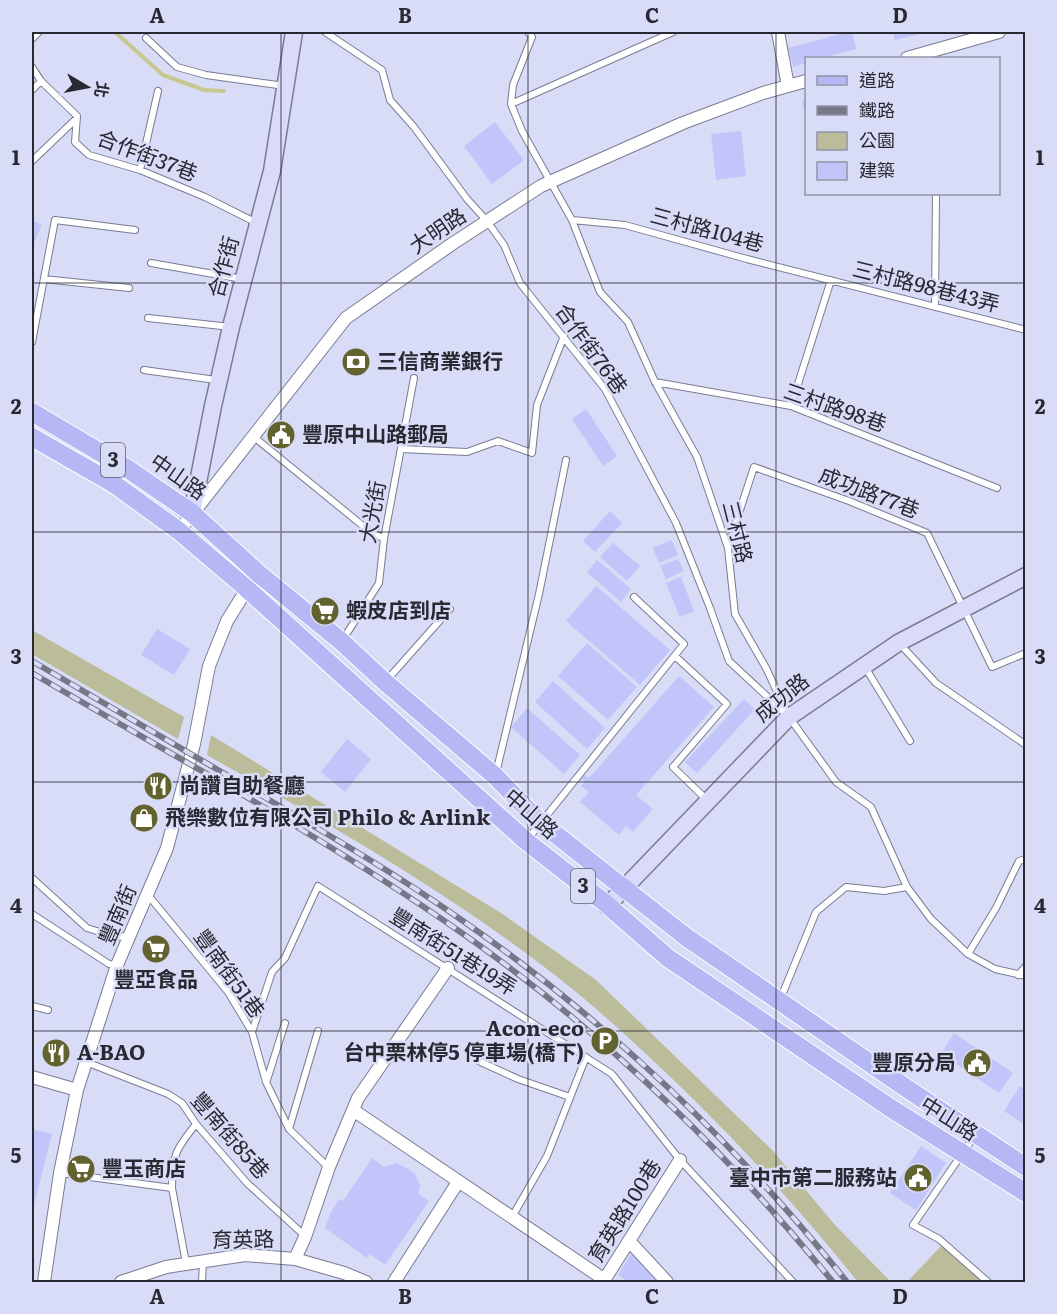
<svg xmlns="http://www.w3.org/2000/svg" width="1057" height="1314" font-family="Literata,'Noto Sans TC',serif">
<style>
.green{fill:#bbbc9a}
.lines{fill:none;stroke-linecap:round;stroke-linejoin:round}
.stream{stroke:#c7c890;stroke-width:4}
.building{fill:#c1c5fa}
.lane-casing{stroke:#797c93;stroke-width:8}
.street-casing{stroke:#797c93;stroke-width:14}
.secondary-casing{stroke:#797c93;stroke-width:19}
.primary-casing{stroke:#fff;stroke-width:20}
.lane{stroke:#fff;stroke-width:6}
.street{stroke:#fff;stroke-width:12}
.secondary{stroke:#dadbfa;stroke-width:16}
.primary{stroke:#b6b7f5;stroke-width:18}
.rail-casing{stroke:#767888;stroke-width:6}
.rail{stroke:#d9dcf6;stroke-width:4;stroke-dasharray:11;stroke-linecap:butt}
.grid{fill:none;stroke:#282932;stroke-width:1.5;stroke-opacity:0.55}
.labels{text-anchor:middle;stroke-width:5;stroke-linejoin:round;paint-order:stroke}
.shield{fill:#d9dcf6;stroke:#5d5f6d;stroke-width:1.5}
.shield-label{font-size:20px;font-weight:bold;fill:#282932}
.street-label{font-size:21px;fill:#282932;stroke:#d9dcf6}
.poi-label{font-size:21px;font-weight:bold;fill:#282932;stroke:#d9dcf6;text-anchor:start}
.neatline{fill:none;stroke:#282932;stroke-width:2}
.grid-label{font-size:20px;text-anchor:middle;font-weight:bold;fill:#282932}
</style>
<rect width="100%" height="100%" fill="#d9dcf6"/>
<path class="green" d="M32,630L184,717L178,739L32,654Z
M211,735L501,913L596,980L773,1151L835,1225L891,1282H858C793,1201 722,1124 645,1053C616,1026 587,1000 556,976C447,891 327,823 207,755Z
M943,1244L990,1282H907Z"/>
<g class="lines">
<path class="stream" d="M115,32L163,75L204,90L224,91"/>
</g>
<path class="building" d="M848,32H852L856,49L823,58H806V63L793,67L788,48Z
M893,32H927L895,40Z
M806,100V116L802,101Z
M495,122L524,160L492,184L464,146Z
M741,131L746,176L716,180L711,134Z
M32,220L42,225L32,247Z
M586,409L617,456L603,466L572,419Z
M610,511L622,523L595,552L583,541Z
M672,540L678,555L659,563L653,548Z
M613,543L640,566L627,581L600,557Z
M678,559L684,571L666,579L660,566Z
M597,560L631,589L621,602L587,572Z
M681,577L694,611L680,617L666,583Z
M596,586L670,650L640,685L566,621Z
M157,629L190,649L174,675L141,655Z
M587,643L637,687L608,720L558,676Z
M679,676L714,707L636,795L653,809L633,832L626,826L619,835L580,802L589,792L581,786L585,782L580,778L583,774L589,778Z
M553,681L605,728L587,749L535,702Z
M744,699L755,709L697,773L685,762Z
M527,708L580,755L564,774L511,727Z
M347,739L371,759L345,792L321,772Z
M954,1033L1013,1073L999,1093L941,1054Z
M1020,1086L1026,1090V1125L1004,1111Z
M32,1129L52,1134L32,1213Z
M921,1146L946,1163L916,1210L890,1193Z
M372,1158L384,1167L396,1163L409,1169L415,1174L420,1185L418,1194L429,1201L385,1265L370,1254L367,1258L325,1228L330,1214L339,1199L343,1201Z
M636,1246L669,1282H628L618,1275Z"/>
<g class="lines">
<g class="lane-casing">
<path id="lane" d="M325,32L382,70L390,100L414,127L467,199L487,221L504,245L520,283L605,389L676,523L710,608L729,661L786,714
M528,32L532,37L513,85L511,104L522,131L572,220L600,292L628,322L655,382L697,457L728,548L735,614L766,668L789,717L836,782L871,807L907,887L931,919L968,954L995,969L1026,976
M146,38L177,67L206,75L285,86
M32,39L39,32
M32,67L41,81L77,116L75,142L89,155L140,170L205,197L257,223
M32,90L41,81
M511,104L673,32
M32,161L76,119
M140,170L158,91
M572,220L625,225L747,259L1026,330
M151,263L242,279
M44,279L129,288
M935,307L936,194
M148,318L231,327
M32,342L55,220L135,230
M144,370L216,380
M655,382L791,406L997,488
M791,406L831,280
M254,437L368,530L384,539
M401,449L467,452L498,441L532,453L537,405L564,336
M728,547L754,467L849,501L927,533L992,667L1026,653
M342,641L379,583L384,539L414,378
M899,643L936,683L1026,745
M675,656L727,704L673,767L708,801
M865,667L910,741
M387,680L450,609
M496,773L539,594L566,460
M527,840L684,644L634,597
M32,878L87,928L116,937L129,936
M148,895L228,992L252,1032L266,1082L289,1129L328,1167
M32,914L109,964L117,965
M968,954L996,908L1019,861L1026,859
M1018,975L1026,966
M780,1000L816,912L846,887L884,891L907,887
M32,1006L48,1010
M252,1032L272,972L285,958L318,886L612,1074L680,1160L793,1282
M472,1058L518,1079L570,1097
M86,1062L168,1094L182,1103L196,1124L247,1183L305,1236
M267,1080L285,1023
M289,1129L318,1031
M975,1135L913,1225L939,1239L988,1282
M60,1173L172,1188L186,1263
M172,1188C172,1155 176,1149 196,1124
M512,1217L547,1156L586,1057
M202,1282L203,1261"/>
</g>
<g class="street-casing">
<path id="street" d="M778,32L788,86
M907,58L999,32
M179,531L346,318L452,244L541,186L683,123L763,93L806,81
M32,1077L77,1090
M353,1110L605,1280
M630,1242L667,1282
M295,1259L305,1237L329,1167L358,1098L448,968
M44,1282L60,1173L77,1090L117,965L167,848L194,744L209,666L227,621L250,584
M121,1282L166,1267L245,1255L295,1259L344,1273L366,1282
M394,1282L458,1182
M603,1282L680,1160"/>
</g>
<g class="secondary-casing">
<path id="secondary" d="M192,513L213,406L231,327L272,171L294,32
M607,906L789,717L898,643L1026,576"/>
</g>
<g class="primary-casing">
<path id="primary" d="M32,412L128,469L192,513L259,574L342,642L385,682L495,776L540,822L686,937L909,1090L1026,1167
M32,437L114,484L179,531L246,588L526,841L605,903L668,958L892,1109L1026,1193"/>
</g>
<use href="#lane" class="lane"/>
<use href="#street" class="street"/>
<use href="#secondary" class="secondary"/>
<use href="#primary" class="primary"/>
<g class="rail-casing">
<path id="rail" d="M32,661C102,702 172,743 242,784C317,828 392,871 463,921C607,1021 738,1145 847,1282
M32,673C175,757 323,836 459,931C600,1029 725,1150 833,1282"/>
</g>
<use href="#rail" class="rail"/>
</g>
<path class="grid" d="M281,32V1282M528,32V1282M776,32V1282M32,283H1026M32,532H1026M32,782H1026M32,1031H1026"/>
<defs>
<g id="bank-disc" transform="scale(1.5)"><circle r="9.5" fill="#62622f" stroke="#d9dcf6"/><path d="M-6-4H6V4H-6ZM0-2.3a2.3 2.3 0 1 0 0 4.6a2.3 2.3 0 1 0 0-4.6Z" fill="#fff"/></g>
<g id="civic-disc" transform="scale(1.5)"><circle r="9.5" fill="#62622f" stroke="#d9dcf6"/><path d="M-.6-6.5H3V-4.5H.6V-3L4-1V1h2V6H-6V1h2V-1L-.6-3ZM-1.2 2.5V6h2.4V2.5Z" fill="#fff"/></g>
<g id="supermarket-disc" transform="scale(1.5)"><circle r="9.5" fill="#62622f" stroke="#d9dcf6"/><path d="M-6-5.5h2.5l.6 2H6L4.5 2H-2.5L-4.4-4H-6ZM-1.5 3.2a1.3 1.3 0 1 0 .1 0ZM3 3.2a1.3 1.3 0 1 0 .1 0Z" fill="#fff"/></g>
<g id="restaurant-disc" transform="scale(1.5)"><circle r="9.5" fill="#62622f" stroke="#d9dcf6"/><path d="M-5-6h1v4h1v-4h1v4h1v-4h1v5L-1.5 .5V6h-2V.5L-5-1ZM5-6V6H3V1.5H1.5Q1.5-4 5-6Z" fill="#fff"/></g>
<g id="shop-disc" transform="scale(1.5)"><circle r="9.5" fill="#62622f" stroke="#d9dcf6"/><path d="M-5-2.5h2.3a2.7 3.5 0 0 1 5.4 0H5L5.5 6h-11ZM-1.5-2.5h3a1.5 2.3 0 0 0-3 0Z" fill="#fff"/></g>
<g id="parking-disc" transform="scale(1.5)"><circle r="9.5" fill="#62622f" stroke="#d9dcf6"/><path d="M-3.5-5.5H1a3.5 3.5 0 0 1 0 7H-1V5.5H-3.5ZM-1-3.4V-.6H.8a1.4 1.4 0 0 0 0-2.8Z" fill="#fff"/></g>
</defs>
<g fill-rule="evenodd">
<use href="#bank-disc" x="356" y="362"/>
<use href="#civic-disc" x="281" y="435"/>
<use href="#supermarket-disc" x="325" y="611"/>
<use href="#restaurant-disc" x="158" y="786"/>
<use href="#shop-disc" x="144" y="818"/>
<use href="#supermarket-disc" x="156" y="949"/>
<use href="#parking-disc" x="605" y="1041"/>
<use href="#restaurant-disc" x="56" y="1053"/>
<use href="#civic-disc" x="977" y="1063"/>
<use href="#supermarket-disc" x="81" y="1169"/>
<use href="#civic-disc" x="918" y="1178"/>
</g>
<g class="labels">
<g class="shield">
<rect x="101" y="443" width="24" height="34" rx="4.5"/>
<rect x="571" y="869" width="24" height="34" rx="4.5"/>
</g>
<g class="shield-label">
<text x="113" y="467">3</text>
<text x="583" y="893">3</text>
</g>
<g class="street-label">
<text transform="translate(147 156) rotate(21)" y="7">合作街37巷</text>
<text transform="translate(707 230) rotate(15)" y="7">三村路104巷</text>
<text transform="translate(438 231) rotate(-34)" y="7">大明路</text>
<text transform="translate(224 267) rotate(-75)" y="7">合作街</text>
<text transform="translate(926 287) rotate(14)" y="7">三村路98巷43弄</text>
<text transform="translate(591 349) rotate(54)" y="7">合作街76巷</text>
<text transform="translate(835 408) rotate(19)" y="7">三村路98巷</text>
<text transform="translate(178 477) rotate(35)" y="7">中山路</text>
<text transform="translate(869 493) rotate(21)" y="7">成功路77巷</text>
<text transform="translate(373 512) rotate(-80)" y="7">大光街</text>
<text transform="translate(737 532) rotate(76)" y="7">三村路</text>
<text transform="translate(782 698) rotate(-39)" y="7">成功路</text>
<text transform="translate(531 814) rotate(41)" y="7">中山路</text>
<text transform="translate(118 915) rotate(-67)" y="7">豐南街</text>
<text transform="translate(453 952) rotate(32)" y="7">豐南街51巷19弄</text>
<text transform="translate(229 974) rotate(54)" y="7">豐南街51巷</text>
<text transform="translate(949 1119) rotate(32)" y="7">中山路</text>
<text transform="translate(230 1136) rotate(49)" y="7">豐南街85巷</text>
<text transform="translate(625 1211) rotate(-58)" y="7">育英路100巷</text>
<text transform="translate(243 1240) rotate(-1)" y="7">育英路</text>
</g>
<g class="poi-label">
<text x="377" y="369">三信商業銀行</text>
<text x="302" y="442">豐原中山路郵局</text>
<text x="346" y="618">蝦皮店到店</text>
<text x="179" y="793">尚讚自助餐廳</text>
<text x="165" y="825">飛樂數位有限公司 Philo &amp; Arlink</text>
<text x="156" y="987" text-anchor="middle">豐亞食品</text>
<text x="584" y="1036" text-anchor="end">Acon-eco<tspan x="584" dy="24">台中栗林停5 停車場(橋下)</tspan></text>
<text x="77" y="1060">A-BAO</text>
<text x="956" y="1070" text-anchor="end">豐原分局</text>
<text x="102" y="1176">豐玉商店</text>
<text x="897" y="1185" text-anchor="end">臺中市第二服務站</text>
</g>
</g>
<rect width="1057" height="1314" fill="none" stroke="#d9dcf6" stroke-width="66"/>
<rect x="805" y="57" width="195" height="138" fill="#d9dcf6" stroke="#9294a8" stroke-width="1.5"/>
<rect x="817" y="76" width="30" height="9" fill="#b6b7f5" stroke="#9294a8" stroke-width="1.5"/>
<text x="859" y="87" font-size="18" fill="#282932">道路</text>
<rect x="817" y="106" width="30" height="9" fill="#767888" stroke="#9294a8" stroke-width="1.5"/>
<text x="859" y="117" font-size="18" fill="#282932">鐵路</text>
<rect x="817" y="132" width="30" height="18" fill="#bbbc9a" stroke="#9294a8" stroke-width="1.5"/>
<text x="859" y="147" font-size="18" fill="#282932">公園</text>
<rect x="817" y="162" width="30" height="18" fill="#c1c5fa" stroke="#9294a8" stroke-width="1.5"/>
<text x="859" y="177" font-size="18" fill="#282932">建築</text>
<g transform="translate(87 87) rotate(100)" stroke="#d9dcf6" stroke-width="4.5" paint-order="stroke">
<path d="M0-4.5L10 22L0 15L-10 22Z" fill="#282932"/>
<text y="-9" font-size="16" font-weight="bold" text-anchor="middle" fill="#282932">北</text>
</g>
<rect x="33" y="33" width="991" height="1248" class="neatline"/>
<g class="grid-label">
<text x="157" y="23">A</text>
<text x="405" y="23">B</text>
<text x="652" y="23">C</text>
<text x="900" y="23">D</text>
<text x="16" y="165">1</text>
<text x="1040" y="165">1</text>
<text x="16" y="414">2</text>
<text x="1040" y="414">2</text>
<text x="16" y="664">3</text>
<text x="1040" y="664">3</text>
<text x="16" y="913">4</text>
<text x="1040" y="913">4</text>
<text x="16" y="1163">5</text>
<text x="1040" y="1163">5</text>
<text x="157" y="1304">A</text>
<text x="405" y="1304">B</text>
<text x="652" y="1304">C</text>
<text x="900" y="1304">D</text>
</g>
</svg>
